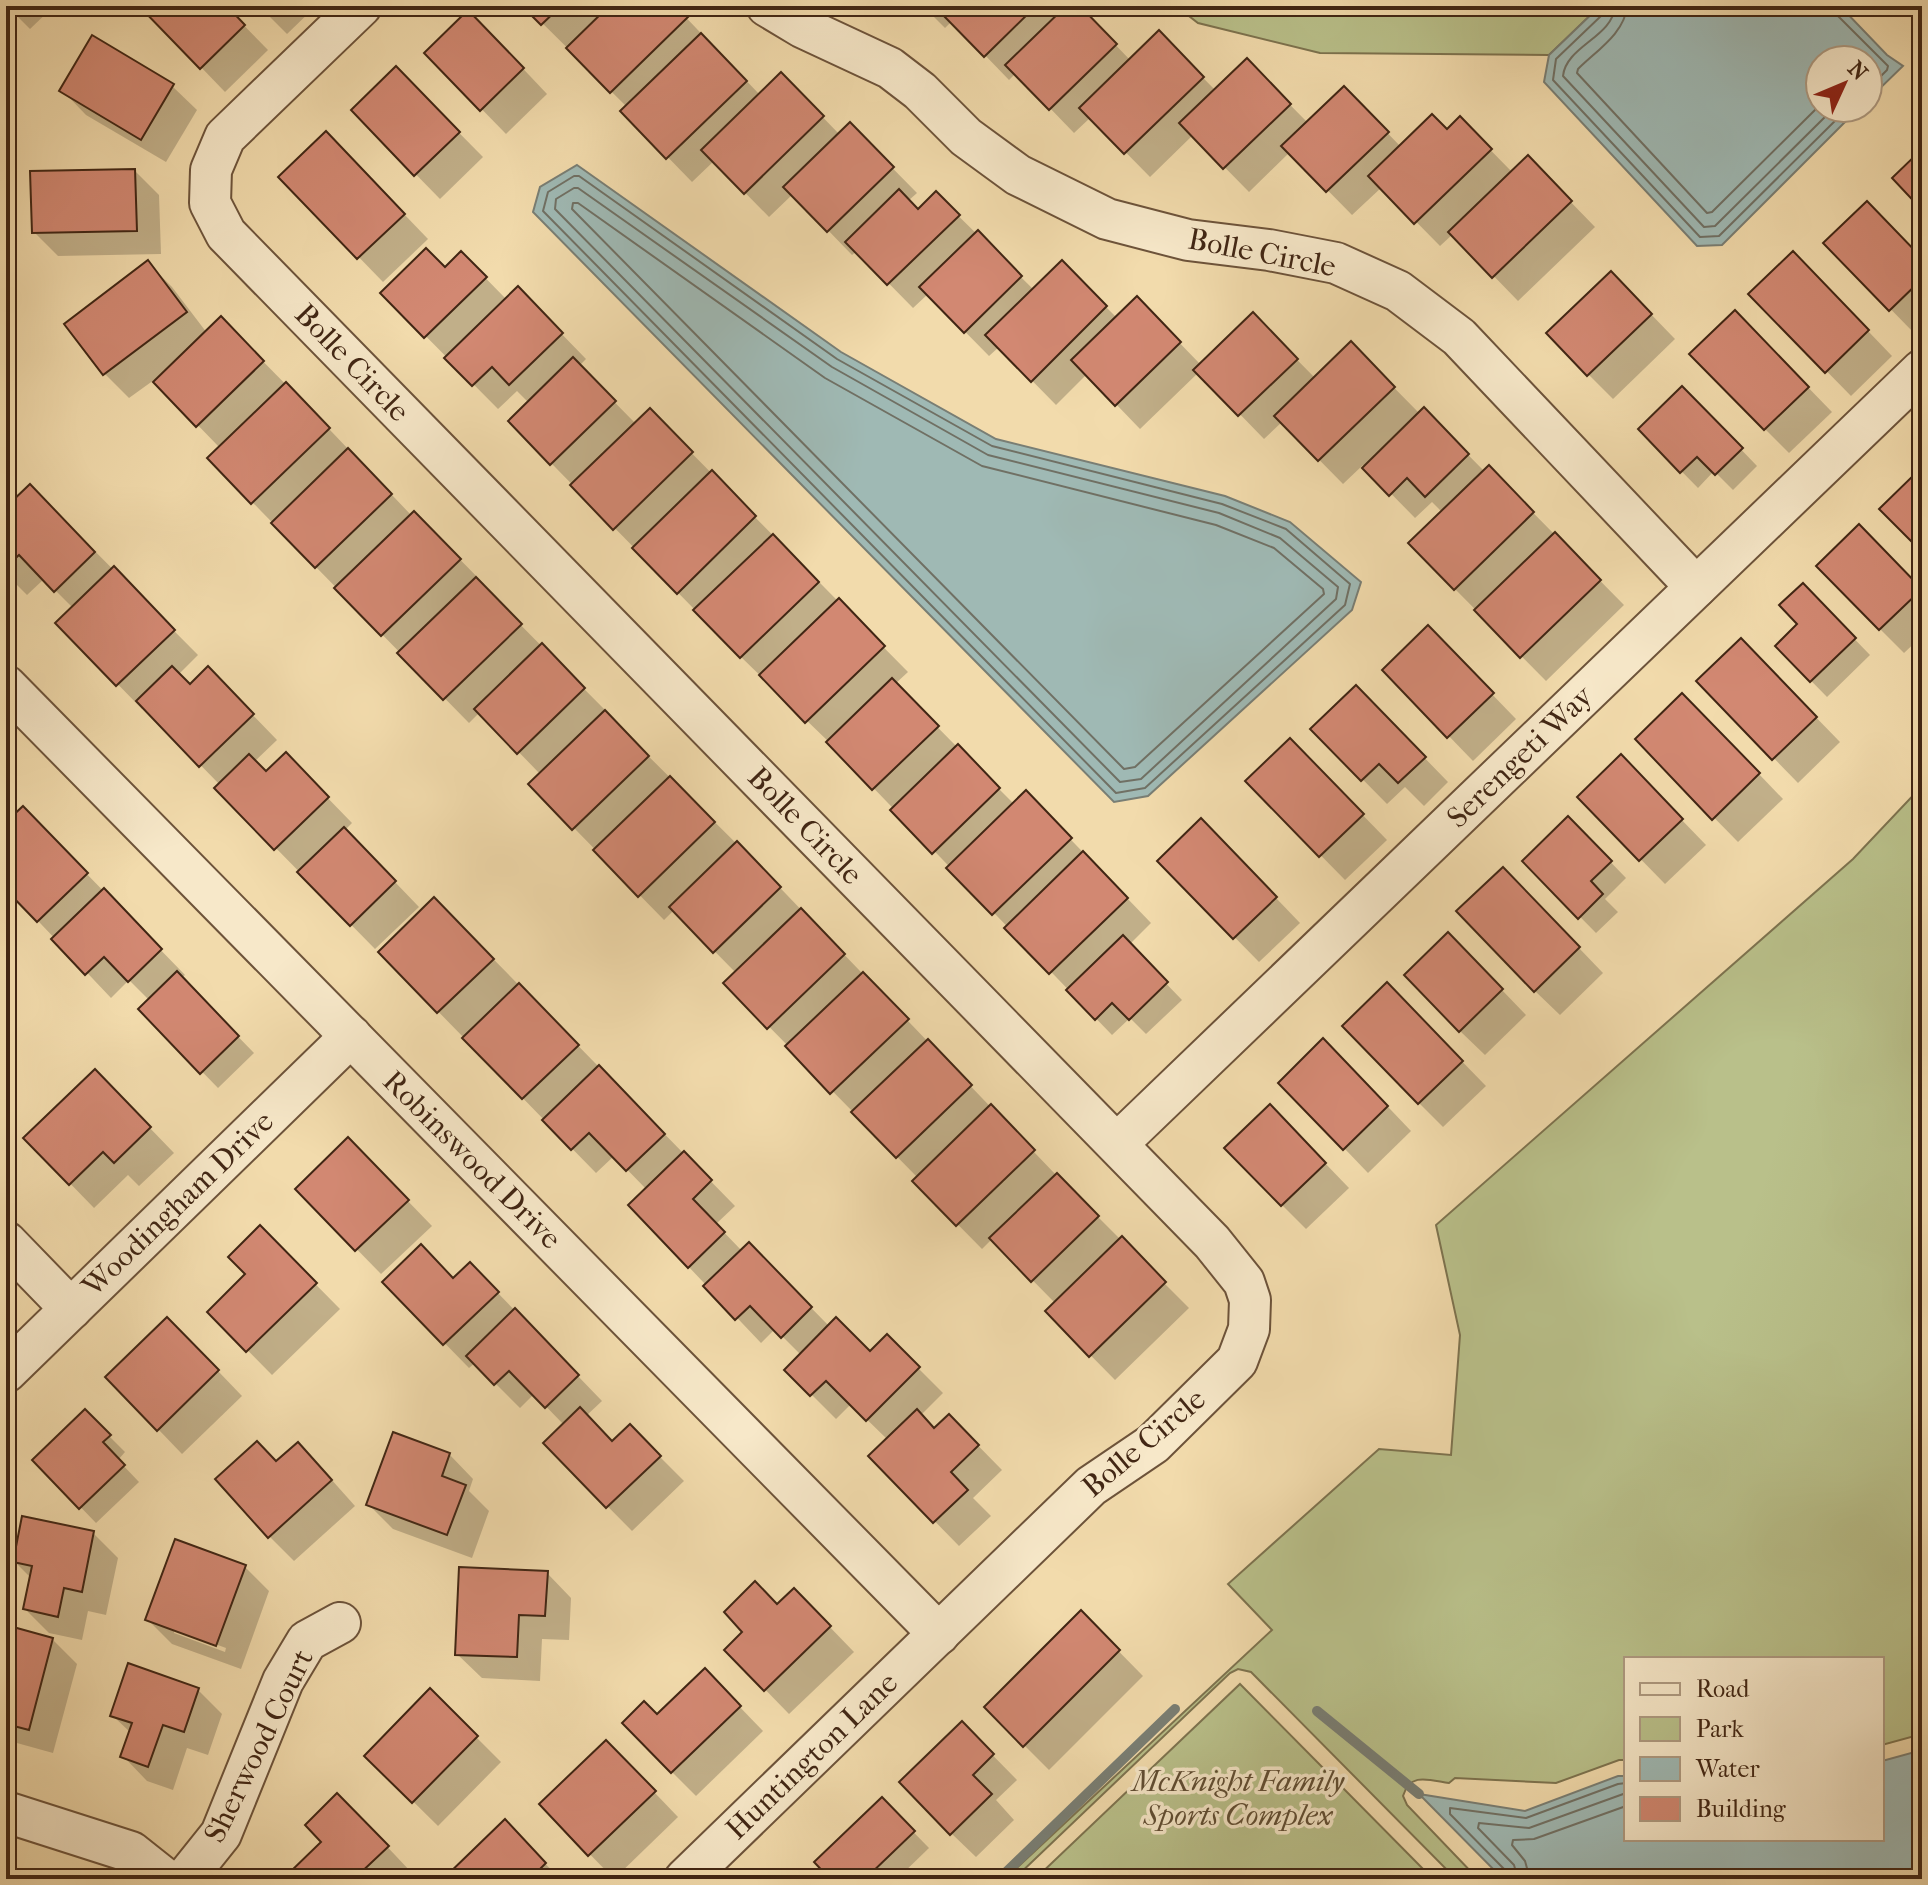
<svg xmlns="http://www.w3.org/2000/svg" width="1928" height="1885" font-family="'IM FELL French Canon',serif">
	<style>
		.green { fill: #b9c08a; stroke: #7d734f; stroke-width: 2 }
		.water { fill: #9fb9b4; stroke: #797e74; stroke-width: 2 }
		.shadow { fill: #0003; fill-rule: evenodd }
		.lines { fill: none; stroke-linecap: round; stroke-linejoin: round }
		.shore { stroke: #707064; stroke-width: 2 }
		.stream { stroke: #797e74; stroke-width: 10 }
		.building { fill: #d28872; stroke: #412614; stroke-width: 2 }
		.minor-casing { stroke: #6d533a; stroke-width: 44 }
		.minor { stroke: #f7e8c9; stroke-width: 40 }
		.labels { text-anchor: middle; dominant-baseline: central; stroke-width: 7; stroke-linejoin: round; paint-order: stroke }
		.street-label { font-size: 30px; fill: #412614; stroke: #f7e8c9 }
		.park-label { font-size: 30px; font-style: italic; fill: #5f4c32; stroke: #f7e8c9 }
	</style>
	<rect width="100%" height="100%" fill="#f2dbac"/>
	<filter id="stains"><feTurbulence type="fractalNoise" baseFrequency=".0025" numOctaves="4"/><feColorMatrix values="0 0 0 0 .2 0 0 0 0 .09 0 0 0 0 .02 0 0 0 .5 -.17"/></filter>
	<radialGradient id="worn" r=".72"><stop offset=".6" stop-color="#630" stop-opacity="0"/><stop offset="1" stop-color="#630" stop-opacity=".3"/></radialGradient>
	<g class="green">
		<path d="M1176 6H1600L1549 55 1320 53 1198 23Z"/>
		<path d="M1922 786V1734L1882 1745V1659H1626V1760H1619L1556 1783 1455 1778 1449 1783C1429 1780 1410 1772 1403 1796L1407 1805 1478 1879H1456L1251 1672 1238 1669 1230 1673 1014 1879H1005L1272 1630 1228 1584 1379 1449 1451 1455 1460 1335 1436 1225 1853 859Z"/>
		<path d="M1240 1684 1433 1879H1035Z"/>
	</g>
	<g class="water">
		<path d="M1600 6H1840L1887 55 1903 66 1868 100V60H1820V108H1859L1722 245 1697 246 1544 82 1549 55Z"/>
		<path d="M577 165 841 352 996 439 1225 496 1290 522 1361 582 1352 610 1148 796 1114 802 533 212 540 187Z"/>
		<path d="M1922 1750V1879H1503L1419 1794 1525 1811 1618 1776H1626V1839H1882V1761Z"/>
	</g>
	<g class="shadow">
		<path d="M7 6H54L30 29Z"/>
		<path d="M142 6H225L268 50 225 92Z"/>
		<path d="M259 6H316L287 34Z"/>
		<path d="M525 6H675L760 95 781 74 840 135 850 125 917 193 908 201 918 211 936 194 1034 290 1062 263 1117 318 1137 299 1201 365 1253 315 1315 378 1351 344 1420 414 1424 410 1485 472 1489 468 1624 605 1546 681 1455 589 1443 513 1432 502 1415 518 1363 465 1343 484 1282 422 1264 439 1199 372 1140 429 1087 374 1056 405 999 347 989 356 928 294 913 308 857 251 852 255 793 194 769 217 714 161 692 182 623 111 627 107Z"/>
		<path d="M923 6H1086L1082 10 1131 61 1159 33 1216 91 1247 61 1308 123 1344 88 1401 147 1447 131 1460 119 1513 173 1528 158 1595 227 1518 301 1453 234 1440 246 1382 187 1352 215 1290 152 1249 192 1193 135 1150 177 1091 117 1074 133 1016 73 1009 80 952 21 945 28Z"/>
		<path d="M493 37 547 94 506 134 427 53Z"/>
		<path d="M396 69 483 157 440 199 353 110Z"/>
		<path d="M172 86 197 110 166 162 86 115 62 90Z"/>
		<path d="M350 158 428 239 383 282 281 177Z"/>
		<path d="M135 171 159 195 161 254 58 256 34 232Z"/>
		<path d="M1826 243 1922 260V327L1915 334Z"/>
		<path d="M461 253 507 300 518 289 586 359 579 366 636 424 650 411 908 672 895 684 957 747 1014 804 1026 793 1151 923 1129 945 1182 1000 1146 1034 1130 1018 1112 1035 832 745 741 657 510 421 529 403 517 391 498 409 383 293 445 269Z"/>
		<path d="M148 263 172 287 207 333 221 319 310 409 412 516 439 538 484 584 482 586 608 713 607 715 761 868 1057 1176 1189 1308 1115 1380 1047 1311 1055 1303 992 1239 982 1249 915 1181 918 1178 726 983 736 973 674 910 664 920 531 784 541 775 480 712 469 723 209 458 220 448 154 380 129 398 105 374 67 324Z"/>
		<path d="M1611 273 1675 339 1613 399 1548 334Z"/>
		<path d="M1817 278 1892 356 1851 396 1751 294Z"/>
		<path d="M1759 337 1832 412 1789 453 1765 429Z"/>
		<path d="M1682 388 1757 466 1733 490 1714 471 1698 488 1640 429Z"/>
		<path d="M6 510 55 511 198 655 178 675 190 687 208 669 277 740 254 762 266 774 286 755 352 823 345 830 419 907 375 949 217 788 220 785 144 707 142 709 58 623 73 608 44 579 27 595 6 574Z"/>
		<path d="M1859 527 1922 591V636L1904 653 1880 629Z"/>
		<path d="M1803 586 1870 655 1827 697 1777 646 1800 624Z"/>
		<path d="M1452 653 1516 719 1473 761 1385 670Z"/>
		<path d="M1765 665 1840 742 1798 783 1699 681Z"/>
		<path d="M1380 712 1448 782 1424 806 1405 787 1387 804 1313 729Z"/>
		<path d="M1707 720 1783 799 1738 842 1637 739Z"/>
		<path d="M1314 765 1387 840 1345 880 1248 781Z"/>
		<path d="M1645 782 1706 845 1665 884 1580 797Z"/>
		<path d="M6 789 16 800 6 810Z"/>
		<path d="M1568 818 1626 878 1605 899 1618 912 1596 933 1525 861Z"/>
		<path d="M6 824 47 833 185 975 181 978 254 1053 218 1088 141 1009 150 1001 129 980 111 998 6 887Z"/>
		<path d="M1225 845 1300 923 1259 962 1160 861Z"/>
		<path d="M1527 894 1603 973 1560 1015 1535 991Z"/>
		<path d="M459 924 735 1206 716 1224 742 1251 773 1269 829 1326 870 1354 887 1337 943 1393 920 1416 935 1430 949 1416 1002 1470 973 1498 991 1516 959 1546 871 1456 888 1440 851 1404 836 1419 787 1370 801 1355 775 1329 761 1343 630 1205 647 1190 614 1156 596 1173 380 952Z"/>
		<path d="M1472 959 1526 1015 1485 1055 1460 1031Z"/>
		<path d="M1411 1009 1486 1086 1443 1127 1419 1103Z"/>
		<path d="M1348 1065 1411 1131 1368 1173 1344 1148Z"/>
		<path d="M119 1096 174 1153 139 1186 128 1175 94 1208 26 1138Z"/>
		<path d="M1294 1131 1349 1188 1306 1229 1282 1205Z"/>
		<path d="M372 1164 432 1226 381 1274 298 1189Z"/>
		<path d="M260 1228 340 1309 272 1375 210 1312 248 1275Z"/>
		<path d="M454 1280 494 1289 602 1401 586 1416 613 1443 630 1427 684 1481 632 1531 545 1443 564 1425 534 1394 520 1408 475 1363 469 1368 385 1282Z"/>
		<path d="M192 1344 242 1396 182 1454 158 1429Z"/>
		<path d="M85 1412 125 1452 118 1460 139 1482 96 1523 35 1460Z"/>
		<path d="M449 1454 473 1479 469 1491 489 1511 472 1558 393 1529 368 1504Z"/>
		<path d="M277 1463 322 1469 355 1506 294 1561 269 1536Z"/>
		<path d="M93 1533 118 1558 106 1615 88 1611 82 1640 49 1633 25 1609 31 1578 15 1562Z"/>
		<path d="M245 1567 269 1591 241 1669 172 1644 148 1620ZM174 1629 226 1648 225 1652 174 1633Z"/>
		<path d="M547 1573 571 1598 569 1640 542 1639 540 1681 482 1678 457 1654Z"/>
		<path d="M794 1590 854 1652 789 1714 727 1650Z"/>
		<path d="M1081 1613 1143 1676 1049 1770 986 1707Z"/>
		<path d="M6 1627 52 1639 77 1664 53 1753 6 1740Z"/>
		<path d="M705 1671 763 1731 696 1796 672 1772 657 1717Z"/>
		<path d="M198 1690 222 1714 208 1755 187 1748 173 1790 147 1781 123 1756 131 1733 112 1715Z"/>
		<path d="M430 1691 501 1762 438 1826 367 1756Z"/>
		<path d="M962 1724 1017 1780 996 1800 1014 1820 976 1857 951 1833Z"/>
		<path d="M630 1767 678 1817 614 1879 542 1805Z"/>
		<path d="M882 1800 929 1848 897 1879H833Z"/>
		<path d="M362 1820 411 1872 404 1879H296Z"/>
		<path d="M505 1822 560 1879H446Z"/>
	</g>
	<g class="lines">
		<g class="shore">
			<path d="M1604 6 1602 15 1556 59 1553 80 1700 237 1719 236 1848 108"/>
			<path d="M1615 6C1613 37 1566 46 1563 76L1704 227 1715 226 1834 108"/>
			<path d="M1627 6C1625 33 1596 51 1578 69L1577 73 1707 213 1712 212 1820 105"/>
			<path d="M1835 6 1837 15 1888 66 1887 70 1868 89"/>
			<path d="M574 176H579L837 359 992 446 1222 504 1286 529 1350 584 1345 605 1145 788 1116 793 543 211 548 192Z"/>
			<path d="M574 188H578L832 367 988 455 1219 513 1280 538 1338 587 1336 599 1141 779 1120 782 555 209 556 199Z"/>
			<path d="M573 203H578L825 378 982 466 1216 525 1274 548 1323 589 1324 594 1135 767 1124 769 572 209Z"/>
			<path d="M1508 1879 1505 1870 1450 1814V1808L1526 1818 1618 1784 1626 1783"/>
			<path d="M1518 1879 1514 1865 1478 1828 1479 1823 1529 1828 1626 1793"/>
			<path d="M1530 1879 1525 1861 1512 1845 1513 1840 1534 1839 1626 1806"/>
		</g>
		<g class="stream">
			<path d="M1317 1711 1419 1794"/>
			<path d="M999 1879 1175 1709"/>
		</g>
	</g>
	<g class="building">
		<path d="M6 6H21L12 15Z"/>
		<path d="M139 6H227L245 25 200 69Z"/>
		<path d="M522 6H561L541 25Z"/>
		<path d="M609 6H677L688 17 610 93 566 48Z"/>
		<path d="M944 6H1036L984 57 939 11Z"/>
		<path d="M1066 6H1080L1117 44 1049 110 1005 65Z"/>
		<path d="M468 10 524 68 480 111 424 53Z"/>
		<path d="M1159 30 1204 77 1124 154 1079 108Z"/>
		<path d="M701 33 747 81 666 159 620 111Z"/>
		<path d="M92 35 174 84 141 140 59 91Z"/>
		<path d="M1247 58 1291 104 1223 169 1179 123Z"/>
		<path d="M396 66 460 132 414 176 351 110Z"/>
		<path d="M781 72 824 116 744 194 701 150Z"/>
		<path d="M1344 86 1389 132 1326 192 1281 146Z"/>
		<path d="M1432 114 1447 129 1460 116 1492 149 1414 224 1368 176Z"/>
		<path d="M850 122 894 167 827 232 783 187Z"/>
		<path d="M326 131 405 214 357 259 278 177Z"/>
		<path d="M1922 149V210L1892 178Z"/>
		<path d="M1528 155 1572 201 1492 278 1448 232Z"/>
		<path d="M135 169 137 231 32 233 30 171Z"/>
		<path d="M899 189 918 209 936 191 960 215 887 285 845 242Z"/>
		<path d="M1867 201 1922 258V279L1889 311 1823 243Z"/>
		<path d="M978 230 1022 276 964 333 919 287Z"/>
		<path d="M426 248 445 267 461 251 487 277 424 338 380 293Z"/>
		<path d="M1793 251 1869 330 1825 373 1748 294Z"/>
		<path d="M148 260 187 312 103 375 64 324Z"/>
		<path d="M1062 260 1107 306 1031 382 985 335Z"/>
		<path d="M1611 271 1652 314 1587 376 1546 333Z"/>
		<path d="M518 286 563 333 509 385 492 367 472 386 444 358Z"/>
		<path d="M1137 296 1181 342 1115 406 1071 360Z"/>
		<path d="M1735 310 1809 387 1764 430 1689 354Z"/>
		<path d="M1253 312 1298 359 1238 416 1193 370Z"/>
		<path d="M221 316 264 361 196 427 153 382Z"/>
		<path d="M1351 341 1395 387 1318 461 1274 416Z"/>
		<path d="M573 357 616 401 550 465 508 421Z"/>
		<path d="M286 382 330 428 251 504 207 458Z"/>
		<path d="M1682 386 1743 448 1715 475 1697 457 1680 473 1638 429Z"/>
		<path d="M1424 407 1469 454 1425 497 1407 478 1389 496 1362 468Z"/>
		<path d="M650 408 693 452 613 530 570 485Z"/>
		<path d="M348 448 392 494 315 568 271 523Z"/>
		<path d="M1489 465 1534 512 1454 590 1408 543Z"/>
		<path d="M1922 467V552L1879 509Z"/>
		<path d="M712 470 756 516 677 594 632 548Z"/>
		<path d="M30 484 95 552 54 592 19 555 6 567V507Z"/>
		<path d="M414 511 461 559 381 636 334 588Z"/>
		<path d="M1859 524 1922 589 1879 630 1816 566Z"/>
		<path d="M1555 532 1601 580 1520 658 1474 610Z"/>
		<path d="M773 534 819 582 740 658 693 610Z"/>
		<path d="M114 566 175 630 116 686 55 623Z"/>
		<path d="M476 577 522 624 443 700 397 653Z"/>
		<path d="M1803 583 1856 638 1810 682 1775 646 1797 624 1779 605Z"/>
		<path d="M839 598 885 646 805 723 759 675Z"/>
		<path d="M1428 625 1494 693 1447 738 1382 670Z"/>
		<path d="M1741 638 1817 717 1772 760 1696 681Z"/>
		<path d="M542 643 585 688 517 754 474 709Z"/>
		<path d="M172 666 190 684 208 666 254 714 199 767 136 701Z"/>
		<path d="M892 678 939 726 872 790 826 742Z"/>
		<path d="M1356 685 1426 757 1398 783 1379 764 1361 781 1310 729Z"/>
		<path d="M1682 693 1760 773 1712 820 1635 739Z"/>
		<path d="M605 710 649 756 572 830 528 784Z"/>
		<path d="M1290 738 1364 814 1319 857 1245 781Z"/>
		<path d="M958 744 1000 788 932 854 890 810Z"/>
		<path d="M286 752 329 797 274 850 214 788 249 754 266 771Z"/>
		<path d="M1621 754 1683 819 1639 861 1577 797Z"/>
		<path d="M670 776 715 822 638 897 593 850Z"/>
		<path d="M1026 790 1072 838 992 915 946 868Z"/>
		<path d="M23 806 88 873 37 922 6 890V822Z"/>
		<path d="M1568 816 1612 861 1591 881 1603 894 1578 919 1522 861Z"/>
		<path d="M1201 818 1277 897 1233 939 1157 861Z"/>
		<path d="M344 827 396 881 350 926 297 872Z"/>
		<path d="M737 841 781 887 713 953 669 907Z"/>
		<path d="M1083 851 1128 898 1049 974 1004 928Z"/>
		<path d="M1503 867 1580 947 1534 992 1456 911Z"/>
		<path d="M104 888 162 949 128 982 104 957 85 975 51 939Z"/>
		<path d="M434 897 494 959 437 1013 378 952Z"/>
		<path d="M801 908 845 954 767 1029 723 983Z"/>
		<path d="M1448 932 1503 989 1459 1032 1404 975Z"/>
		<path d="M1123 935 1168 982 1129 1020 1112 1003 1095 1020 1066 990Z"/>
		<path d="M177 971 239 1036 200 1074 138 1009Z"/>
		<path d="M863 972 909 1019 830 1094 785 1046Z"/>
		<path d="M1387 982 1463 1061 1418 1104 1342 1026Z"/>
		<path d="M519 983 579 1045 522 1099 462 1038Z"/>
		<path d="M1323 1038 1388 1106 1343 1150 1278 1083Z"/>
		<path d="M928 1039 972 1085 896 1158 851 1112Z"/>
		<path d="M599 1065 665 1134 626 1171 589 1133 571 1150 542 1120Z"/>
		<path d="M95 1069 151 1127 114 1163 103 1152 69 1185 23 1138Z"/>
		<path d="M991 1104 1035 1150 956 1226 912 1181Z"/>
		<path d="M1270 1104 1326 1163 1281 1206 1224 1148Z"/>
		<path d="M348 1137 409 1200 355 1251 295 1189Z"/>
		<path d="M684 1151 712 1180 693 1199 725 1232 688 1268 628 1205Z"/>
		<path d="M1057 1173 1099 1216 1031 1282 989 1238Z"/>
		<path d="M260 1225 317 1283 246 1352 207 1312 245 1274 228 1257Z"/>
		<path d="M1122 1236 1166 1282 1089 1357 1045 1311Z"/>
		<path d="M749 1242 812 1307 781 1338 750 1306 735 1320 703 1286Z"/>
		<path d="M421 1244 453 1278 470 1262 499 1292 443 1345 382 1282Z"/>
		<path d="M515 1308 579 1375 545 1408 509 1371 494 1385 466 1356Z"/>
		<path d="M167 1317 219 1370 157 1431 105 1377Z"/>
		<path d="M836 1317 870 1351 887 1334 920 1367 866 1421 826 1381 810 1396 784 1370Z"/>
		<path d="M580 1407 612 1441 630 1424 661 1456 606 1508 543 1443Z"/>
		<path d="M85 1409 111 1435 103 1442 125 1465 79 1509 32 1460Z"/>
		<path d="M917 1409 934 1428 949 1414 979 1445 951 1472 968 1490 933 1523 868 1456Z"/>
		<path d="M393 1432 450 1453 442 1476 466 1485 447 1535 366 1505Z"/>
		<path d="M257 1441 276 1461 298 1442 332 1480 268 1538 215 1479Z"/>
		<path d="M22 1516 94 1531 82 1592 64 1588 58 1617 23 1609 32 1566 13 1562Z"/>
		<path d="M175 1539 246 1565 216 1646 145 1620Z"/>
		<path d="M459 1567 548 1571 545 1616 519 1615 517 1657 455 1655Z"/>
		<path d="M755 1581 777 1604 794 1588 831 1626 764 1691 724 1650 742 1632 724 1612Z"/>
		<path d="M1081 1610 1120 1650 1023 1747 984 1707Z"/>
		<path d="M6 1625 53 1638 29 1730 6 1724Z"/>
		<path d="M128 1663 199 1688 184 1732 163 1725 148 1767 120 1757 132 1723 110 1716Z"/>
		<path d="M705 1668 741 1706 671 1773 622 1723 644 1701 657 1714Z"/>
		<path d="M430 1688 478 1736 412 1803 364 1756Z"/>
		<path d="M962 1721 994 1754 973 1775 992 1794 950 1835 899 1782Z"/>
		<path d="M606 1740 656 1791 588 1856 539 1804Z"/>
		<path d="M337 1793 389 1846 354 1879H293L288 1874 321 1842 305 1825Z"/>
		<path d="M882 1797 915 1831 865 1879H830L814 1862Z"/>
		<path d="M505 1819 546 1863 530 1879H443Z"/>
	</g>
	<g class="lines">
		<g class="minor-casing">
			<g id="minor">
				<path d="M361 6 225 137 211 170 210 203 226 234 1212 1242 1244 1282 1250 1300 1249 1329 1237 1361 1153 1444 1091 1486 685 1879"/>
				<path d="M767 6 802 27 890 68 920 91 966 137 1018 175 1107 219 1188 240 1269 250 1336 263 1398 291 1459 337 1696 587"/>
				<path d="M6 686 939 1634"/>
				<path d="M1117 1144 1922 370"/>
				<path d="M6 1242 71 1309"/>
				<path d="M6 1372 351 1036"/>
				<path d="M6 1812 131 1852 165 1879"/>
				<path d="M185 1879 221 1834 283 1681 307 1641 340 1623"/>
			</g>
		</g>
		<use href="#minor" class="minor"/>
	</g>
	<g class="labels">
		<g class="street-label">
			<text transform="translate(1262 253) rotate(11)">Bolle Circle</text>
			<text transform="translate(352 363) rotate(46)">Bolle Circle</text>
			<text transform="translate(1520 757) rotate(-44)">Serengeti Way</text>
			<text transform="translate(805 826) rotate(46)">Bolle Circle</text>
			<text transform="translate(472 1160) rotate(45)">Robinswood Drive</text>
			<text transform="translate(178 1204) rotate(-44)">Woodingham Drive</text>
			<text transform="translate(1144 1443) rotate(-40)">Bolle Circle</text>
			<text transform="translate(259 1746) rotate(-64)">Sherwood Court</text>
			<text transform="translate(812 1756) rotate(-44)">Huntington Lane</text>
		</g>
		<g class="park-label">
			<text x="1238" y="1781">McKnight Family<tspan x="1238" dy="34">Sports Complex</tspan></text>
		</g>
	</g>
	<rect width="1928" height="1885" fill="none" stroke="#f2dbac" stroke-width="32"/>
	<rect x="8" y="8" width="1912" height="1869" fill="none" stroke="#412614" stroke-width="4"/>
	<rect x="16" y="16" width="1896" height="1853" fill="none" stroke="#412614" stroke-width="2"/>
	<rect x="1624" y="1657" width="260" height="184" fill="#f7e8c9" stroke="#ae9a81" stroke-width="2"/>
	<rect x="1640" y="1683" width="40" height="12" fill="#f7e8c9" stroke="#ae9a81" stroke-width="2"/>
	<text x="1696" y="1697" font-size="24" fill="#412614">Road</text>
	<rect x="1640" y="1717" width="40" height="24" fill="#b9c08a" stroke="#ae9a81" stroke-width="2"/>
	<text x="1696" y="1737" font-size="24" fill="#412614">Park</text>
	<rect x="1640" y="1757" width="40" height="24" fill="#9fb9b4" stroke="#ae9a81" stroke-width="2"/>
	<text x="1696" y="1777" font-size="24" fill="#412614">Water</text>
	<rect x="1640" y="1797" width="40" height="24" fill="#d28872" stroke="#ae9a81" stroke-width="2"/>
	<text x="1696" y="1817" font-size="24" fill="#412614">Building</text>
	<g transform="translate(1844 84) rotate(46)"><circle r="38" fill="#f7e8c9" stroke="#ae9a81" stroke-width="2"/>
	<path d="M0-6L14 30L0 20L-14 30Z" fill="#8f2418"/>
	<text y="-12" font-size="22" font-weight="bold" text-anchor="middle" fill="#412614">N</text>
	</g>
	<rect width="100%" height="100%" filter="url(#stains)"/>
	<rect width="100%" height="100%" fill="url(#worn)"/>
</svg>
